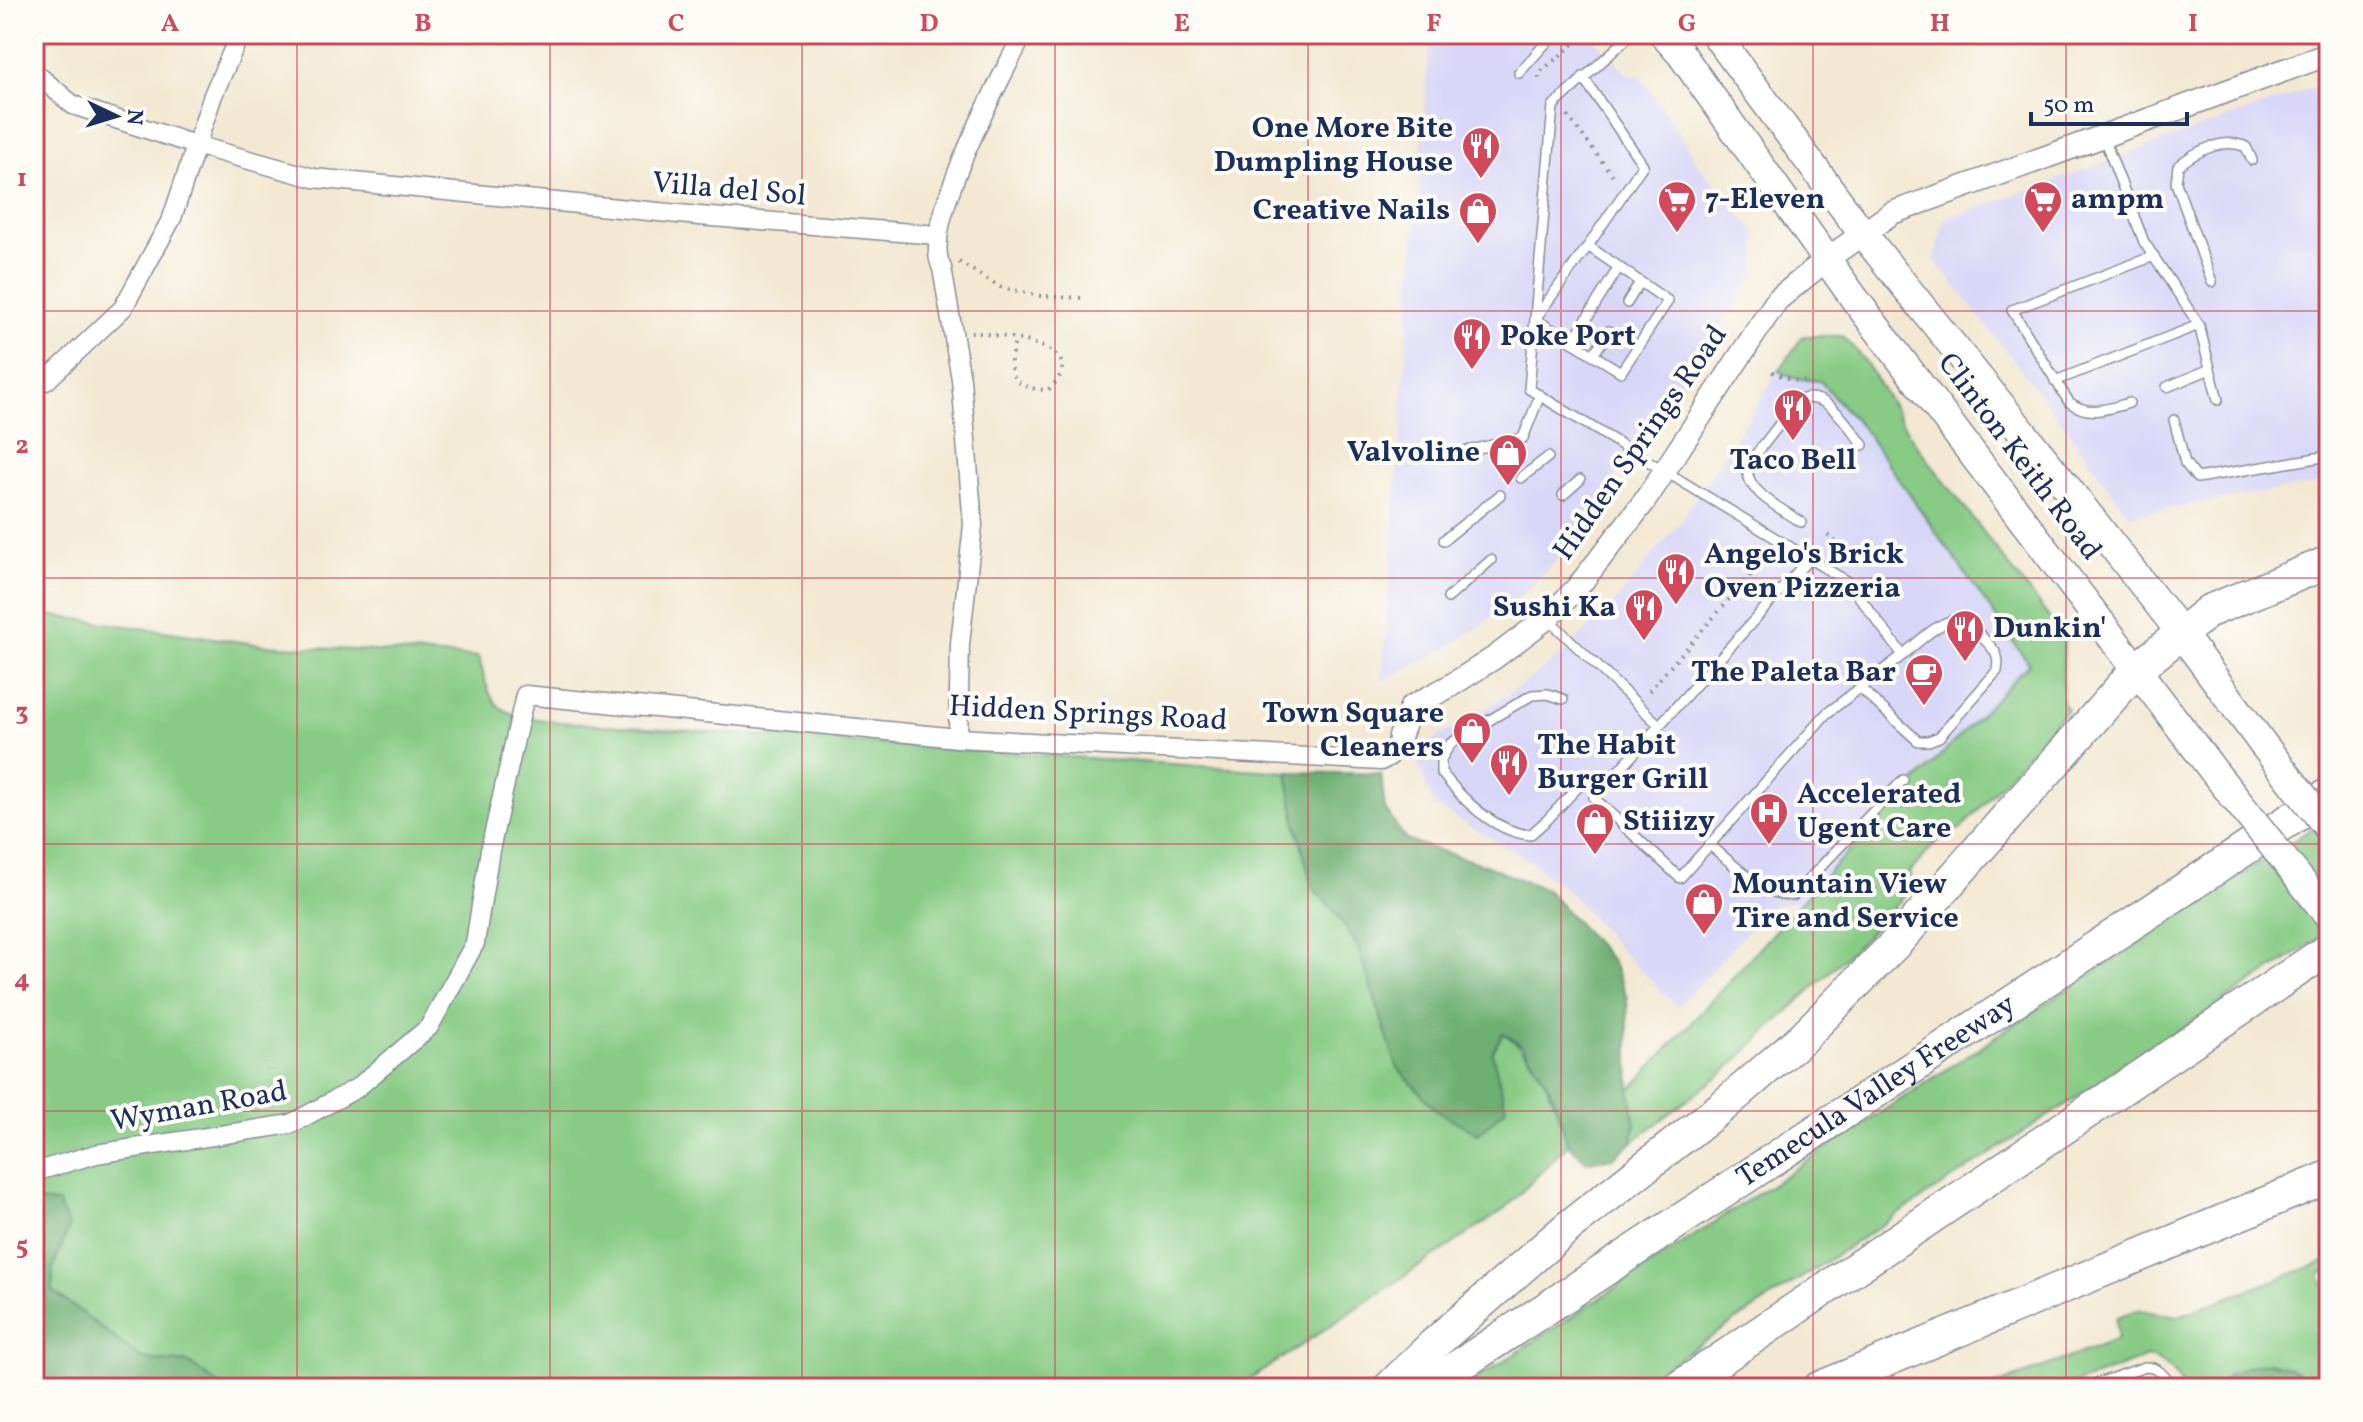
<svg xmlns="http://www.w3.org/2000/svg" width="2363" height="1422" font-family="Vollkorn,serif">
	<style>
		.built { fill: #d8d7f8 }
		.green { fill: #87cb84; stroke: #517d71; stroke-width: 2 }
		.forest { fill: #6daf72; stroke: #446f68; stroke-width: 2 }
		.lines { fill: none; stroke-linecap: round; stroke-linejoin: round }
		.service-casing { stroke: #878c98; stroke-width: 12 }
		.minor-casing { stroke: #878c98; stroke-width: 21 }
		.tertiary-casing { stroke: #878c98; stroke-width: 25 }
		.primary-casing { stroke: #878c98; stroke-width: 31 }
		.motorway-casing { stroke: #878c98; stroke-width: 35 }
		.path { stroke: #878c98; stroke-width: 4; stroke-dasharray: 2 6; stroke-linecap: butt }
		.service { stroke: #fff; stroke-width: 9 }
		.minor { stroke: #fff; stroke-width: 18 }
		.tertiary { stroke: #fff; stroke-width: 22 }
		.primary { stroke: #fff; stroke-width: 28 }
		.motorway { stroke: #fff; stroke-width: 32 }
		.primary-bridge-casing { stroke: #878c98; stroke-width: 31; stroke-linecap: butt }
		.primary-bridge { stroke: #fff; stroke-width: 28 }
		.grid { fill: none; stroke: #d1495b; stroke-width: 2; stroke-opacity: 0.55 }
		.labels { text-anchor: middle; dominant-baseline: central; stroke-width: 8; stroke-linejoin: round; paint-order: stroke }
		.poi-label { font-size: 30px; font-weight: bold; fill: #1b2f5e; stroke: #fdfcf7; text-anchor: start }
		.street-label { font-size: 30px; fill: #1b2f5e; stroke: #fdfcf7 }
		.neatline { fill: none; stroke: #d1495b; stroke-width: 3 }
		.grid-label { font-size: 26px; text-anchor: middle; font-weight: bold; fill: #d1495b }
	</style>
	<rect width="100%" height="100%" fill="#fdfcf7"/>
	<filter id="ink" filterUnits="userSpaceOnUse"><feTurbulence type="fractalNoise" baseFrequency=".0125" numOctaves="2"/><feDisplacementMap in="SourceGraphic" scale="16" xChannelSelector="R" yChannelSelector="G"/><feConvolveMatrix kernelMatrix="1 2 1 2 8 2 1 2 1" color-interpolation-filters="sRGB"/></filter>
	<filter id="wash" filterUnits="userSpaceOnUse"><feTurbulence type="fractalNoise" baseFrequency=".006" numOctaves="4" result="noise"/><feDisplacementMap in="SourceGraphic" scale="32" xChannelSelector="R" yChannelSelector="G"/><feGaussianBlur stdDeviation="1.8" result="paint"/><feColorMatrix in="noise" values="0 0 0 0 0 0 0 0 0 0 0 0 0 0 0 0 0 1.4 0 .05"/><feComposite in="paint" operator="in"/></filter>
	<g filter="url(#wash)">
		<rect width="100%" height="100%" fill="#f3e8d1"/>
		<g class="built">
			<path d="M1430 34H1589L1627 74 1640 76 1690 149 1698 164 1756 233V271L1659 420 1643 428 1614 476 1613 489 1579 535 1551 566 1518 598 1483 624 1447 648 1382 681Z"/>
			<path d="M2329 82V482L2129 515 2064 425 1935 260 1944 220Z"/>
			<path d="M1779 371 1793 378 1820 381 1864 430 2030 664 1801 902 1772 905 1677 1007 1622 952 1571 894 1530 861 1435 806 1413 752 1494 704 1553 662 1615 602 1681 521Z"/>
		</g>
		<g class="green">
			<path d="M1803 336H1843L1865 361 1915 443 2064 637 2062 702 2067 709 1962 828 1942 835 1911 871V889L1863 940 1724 1072 1631 1143 1635 1126 1630 1090 1822 879 2029 664 1864 430 1820 381 1793 378 1779 371Z"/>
			<path d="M34 613 263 645 479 657C492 718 503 714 560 722L1287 772 1296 823 1312 886 1335 912 1358 947 1372 986 1506 1108 1492 1053 1503 1033C1543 1060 1554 1099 1568 1144L1505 1209 1237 1388H223L189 1363 142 1359 53 1291V1268L69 1227 34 1201Z"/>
			<path d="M2329 817V932L1633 1388H1463Z"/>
			<path d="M2329 1260V1270L2320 1274 2329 1299V1367L2308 1380 2288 1367 2228 1374 2218 1388H2184C2174 1373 2166 1360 2147 1357L2063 1388H1988L2118 1339 2116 1319 2137 1310 2179 1316Z"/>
		</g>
		<g class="forest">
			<path d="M1287 772 1381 774 1385 809 1406 840 1485 865 1547 890 1612 961 1627 998 1630 1090 1635 1126 1631 1143 1613 1158 1587 1162 1568 1144 1551 1090 1523 1046 1503 1033 1492 1053 1506 1108 1478 1134 1436 1110 1397 1067 1358 947 1335 912 1312 886 1296 823Z"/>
			<path d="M34 1201 58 1203 69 1227 53 1268V1291L142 1359 189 1363 223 1388H34Z"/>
			<path d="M2269 1362 2288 1367 2308 1380 2329 1367V1388H2218C2231 1369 2247 1366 2269 1362Z"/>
		</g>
	</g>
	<g filter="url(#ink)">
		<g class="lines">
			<g class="service-casing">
				<g id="service">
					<path d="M1632 34 1553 106 1529 389 1848 582 1903 655 1826 714 1680 878 1594 798 1809 559"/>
					<path d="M1519 73 1554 34"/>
					<path d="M1583 77 1643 165 1588 246 1668 301 1621 372 1535 319 1588 246"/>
					<path d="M2103 136 2144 242 2199 325 2218 400"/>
					<path d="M2212 282 2176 183 2178 166C2196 151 2224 137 2246 147L2252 160"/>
					<path d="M1627 303 1640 282"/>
					<path d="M1572 342 1619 267"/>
					<path d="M1593 355 1609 331"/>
					<path d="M2055 381 2199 325"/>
					<path d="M2167 387 2210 369"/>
					<path d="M2129 403C2107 409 2089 417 2069 402L2012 310 2154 256"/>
					<path d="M2174 420 2185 463 2197 478 2329 456"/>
					<path d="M1449 455 1523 438 1540 395"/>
					<path d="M1521 478 1548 457"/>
					<path d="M1563 495 1580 480"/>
					<path d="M1801 522C1782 509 1745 492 1747 466L1796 403C1822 384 1849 426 1863 445"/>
					<path d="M1444 540 1500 495"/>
					<path d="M1448 598 1491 560"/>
					<path d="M1547 618 1659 725"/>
					<path d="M1860 688 1918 741H1928L1939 737 1997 671C2000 656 1995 650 1984 639 1979 634 1972 625 1966 622 1948 611 1916 644 1903 655"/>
					<path d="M1563 699 1548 694 1532 695 1451 743 1441 759V772C1463 800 1493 831 1530 835L1547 820 1580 785"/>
					<path d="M1710 845C1730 861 1766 899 1794 895L1903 780"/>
					<path d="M2084 1388 2145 1367C2160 1367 2165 1377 2173 1388"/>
				</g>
			</g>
			<g class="minor-casing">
				<g id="minor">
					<path d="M34 72 73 105 195 145 314 178 699 216 937 235"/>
					<path d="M46 381 123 308 172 218 213 95 240 34"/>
					<path d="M958 738 960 644 973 525 961 379 942 268C918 227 1002 78 1023 34"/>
					<path d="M34 1172 96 1154 291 1124 357 1088 429 1027 475 943 490 850 525 695 958 738 1381 761 1390 756 1400 737"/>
				</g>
			</g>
			<g class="tertiary-casing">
				<path id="tertiary" d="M1400 737 1411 707 1450 686 1494 658 1547 618 1577 588 1644 502 1777 300 1827 259 1892 213 2329 54"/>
			</g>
			<g class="primary-casing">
				<g id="primary">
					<path d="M1663 34 1681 54 1854 298 2215 773"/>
					<path d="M1715 34 1863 234 2061 480 2181 633 2262 743"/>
				</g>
			</g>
			<g class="motorway-casing">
				<g id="motorway">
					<path d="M1389 1388 1433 1345 1568 1227 1723 1106 1802 1038 1898 941 2137 669 2209 611 2329 562"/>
					<path id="s1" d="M1425 1388 2329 794"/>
					<path d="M1678 1388 2329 949"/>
					<path d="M1819 1388 2329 1177"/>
				</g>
			</g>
			<g class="path">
				<path d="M1539 78V73L1586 34"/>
				<path d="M1568 116 1615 179"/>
				<path d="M959 262 1000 287 1041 296 1083 298"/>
				<path d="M971 332C997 336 1099 343 1048 390 1010 389 1005 372 1016 339"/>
				<path d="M1772 372 1793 380 1808 382"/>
				<path d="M1828 535 1836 542"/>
				<path d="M1649 691 1754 571 1743 563 1748 555"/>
			</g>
			<use href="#service" class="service"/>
			<use href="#minor" class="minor"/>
			<use href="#tertiary" class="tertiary"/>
			<use href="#primary" class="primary"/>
			<use href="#motorway" class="motorway"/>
			<g class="primary-bridge-casing">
				<g id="primary-bridge">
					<path d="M2262 743 2329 829"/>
					<path d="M2215 773 2329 916"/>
				</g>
			</g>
			<use href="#primary-bridge" class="primary-bridge"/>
		</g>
	</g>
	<path class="grid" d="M297 34V1388M550 34V1388M802 34V1388M1055 34V1388M1308 34V1388M1561 34V1388M1813 34V1388M2066 34V1388M34 311H2329M34 578H2329M34 844H2329M34 1111H2329"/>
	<defs>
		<g id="restaurant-pin" transform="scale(2)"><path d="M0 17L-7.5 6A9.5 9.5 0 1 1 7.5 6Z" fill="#d1495b" stroke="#fdfcf7"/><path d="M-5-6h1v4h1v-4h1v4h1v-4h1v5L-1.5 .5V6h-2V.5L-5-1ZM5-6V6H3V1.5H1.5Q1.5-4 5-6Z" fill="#fff"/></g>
		<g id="supermarket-pin" transform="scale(2)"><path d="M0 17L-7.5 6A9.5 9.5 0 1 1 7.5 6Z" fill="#d1495b" stroke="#fdfcf7"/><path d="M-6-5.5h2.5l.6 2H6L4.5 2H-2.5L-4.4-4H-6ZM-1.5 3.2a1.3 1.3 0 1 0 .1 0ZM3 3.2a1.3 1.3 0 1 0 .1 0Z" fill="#fff"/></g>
		<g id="shop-pin" transform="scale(2)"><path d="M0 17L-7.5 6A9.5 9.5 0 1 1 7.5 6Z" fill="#d1495b" stroke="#fdfcf7"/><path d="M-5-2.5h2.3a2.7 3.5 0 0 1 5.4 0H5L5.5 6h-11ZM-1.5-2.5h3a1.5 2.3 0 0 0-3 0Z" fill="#fff"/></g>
		<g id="cafe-pin" transform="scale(2)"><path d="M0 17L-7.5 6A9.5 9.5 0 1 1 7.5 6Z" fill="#d1495b" stroke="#fdfcf7"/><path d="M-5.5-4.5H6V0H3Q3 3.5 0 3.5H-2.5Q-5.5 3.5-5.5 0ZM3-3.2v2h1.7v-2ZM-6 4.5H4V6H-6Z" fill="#fff"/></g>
		<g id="hospital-pin" transform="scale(2)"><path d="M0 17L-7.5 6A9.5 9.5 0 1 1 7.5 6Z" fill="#d1495b" stroke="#fdfcf7"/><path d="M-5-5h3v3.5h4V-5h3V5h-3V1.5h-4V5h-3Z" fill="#fff"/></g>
	</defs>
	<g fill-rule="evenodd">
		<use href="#restaurant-pin" x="1481" y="146"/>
		<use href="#supermarket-pin" x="1677" y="200"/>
		<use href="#supermarket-pin" x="2043" y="200"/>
		<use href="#shop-pin" x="1478" y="211"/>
		<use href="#restaurant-pin" x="1472" y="337"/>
		<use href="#restaurant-pin" x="1793" y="408"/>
		<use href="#shop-pin" x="1508" y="453"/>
		<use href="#restaurant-pin" x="1676" y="572"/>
		<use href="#restaurant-pin" x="1644" y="608"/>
		<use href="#restaurant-pin" x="1965" y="629"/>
		<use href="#cafe-pin" x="1924" y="673"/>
		<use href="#shop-pin" x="1472" y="731"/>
		<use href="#restaurant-pin" x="1509" y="763"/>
		<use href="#hospital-pin" x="1769" y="812"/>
		<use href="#shop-pin" x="1595" y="822"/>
		<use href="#shop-pin" x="1704" y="902"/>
	</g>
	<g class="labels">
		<g class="poi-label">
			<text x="1453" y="129" text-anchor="end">One More Bite<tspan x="1453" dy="34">Dumpling House</tspan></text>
			<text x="1705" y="200">7-Eleven</text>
			<text x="2071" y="200">ampm</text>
			<text x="1450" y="211" text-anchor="end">Creative Nails</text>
			<text x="1500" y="337">Poke Port</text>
			<text x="1480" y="453" text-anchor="end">Valvoline</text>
			<text x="1793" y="461" text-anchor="middle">Taco Bell</text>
			<text x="1704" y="555">Angelo's Brick<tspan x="1704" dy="34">Oven Pizzeria</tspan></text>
			<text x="1616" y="608" text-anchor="end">Sushi Ka</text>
			<text x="1993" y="629">Dunkin'</text>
			<text x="1896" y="673" text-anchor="end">The Paleta Bar</text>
			<text x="1444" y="714" text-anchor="end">Town Square<tspan x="1444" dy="34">Cleaners</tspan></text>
			<text x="1537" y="746">The Habit<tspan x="1537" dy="34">Burger Grill</tspan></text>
			<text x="1797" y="795">Accelerated<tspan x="1797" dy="34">Ugent Care</tspan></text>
			<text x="1623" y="822">Stiiizy</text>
			<text x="1732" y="885">Mountain View<tspan x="1732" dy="34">Tire and Service</tspan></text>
		</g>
		<g class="street-label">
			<text transform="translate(729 190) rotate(5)">Villa del Sol</text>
			<text transform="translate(1641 443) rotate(-55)">Hidden Springs Road</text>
			<text transform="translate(2019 457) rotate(53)">Clinton Keith Road</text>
			<text transform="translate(1088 714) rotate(3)">Hidden Springs Road</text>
			<text stroke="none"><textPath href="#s1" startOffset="540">Temecula Valley Freeway</textPath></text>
			<text transform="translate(199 1107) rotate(-10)">Wyman Road</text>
		</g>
	</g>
	<rect width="2363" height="1422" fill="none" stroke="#fdfcf7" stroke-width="88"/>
	<g transform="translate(116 116) rotate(94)" stroke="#fdfcf7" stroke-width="6" paint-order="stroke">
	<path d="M0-6L14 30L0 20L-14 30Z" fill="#1b2f5e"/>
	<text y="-12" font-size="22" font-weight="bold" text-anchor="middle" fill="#1b2f5e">N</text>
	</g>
	<path d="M2031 112v12h156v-12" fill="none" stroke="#1b2f5e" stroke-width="4"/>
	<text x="2043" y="112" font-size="24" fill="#1b2f5e" stroke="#fdfcf7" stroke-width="6" paint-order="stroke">50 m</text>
	<rect x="44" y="44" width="2275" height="1334" class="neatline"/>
	<g class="grid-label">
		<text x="170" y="31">A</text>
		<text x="423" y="31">B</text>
		<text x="676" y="31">C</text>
		<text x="929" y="31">D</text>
		<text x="1182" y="31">E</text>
		<text x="1434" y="31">F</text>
		<text x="1687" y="31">G</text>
		<text x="1940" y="31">H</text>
		<text x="2193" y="31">I</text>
		<text x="22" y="186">1</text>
		<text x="22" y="453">2</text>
		<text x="22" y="720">3</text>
		<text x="22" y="987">4</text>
		<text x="22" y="1254">5</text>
	</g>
</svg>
